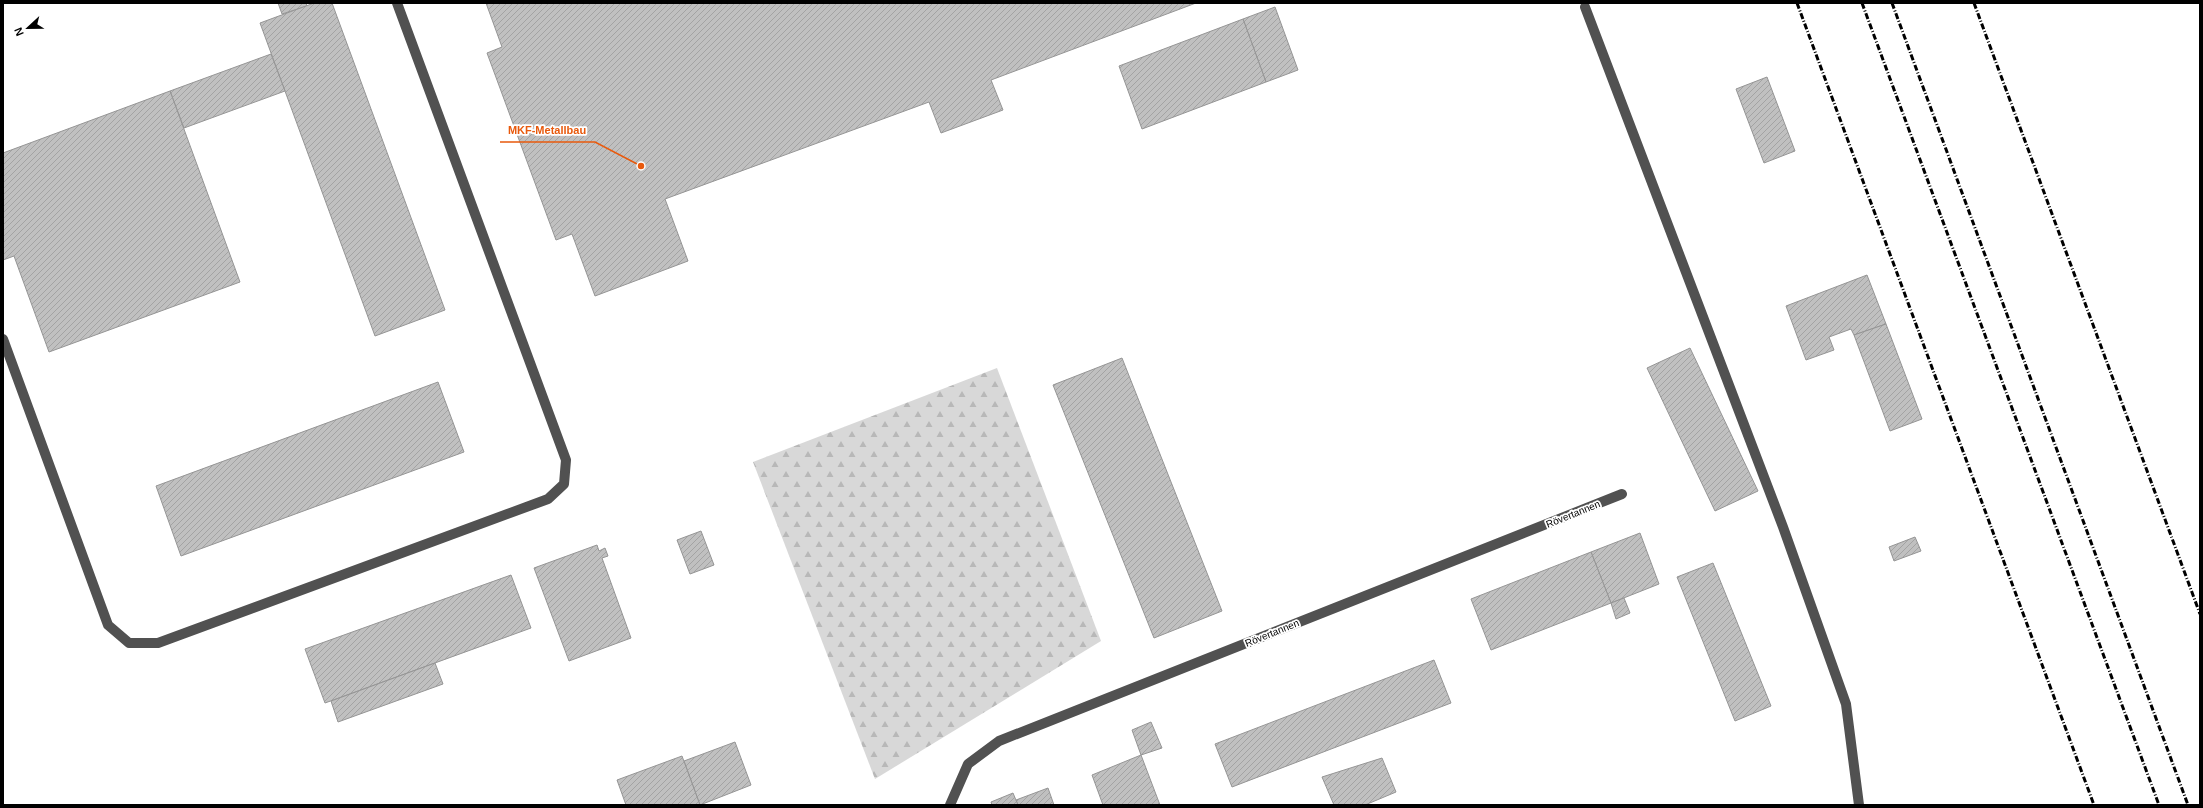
<svg xmlns="http://www.w3.org/2000/svg" width="2203" height="808" font-family="Arial,sans-serif">
	<style>
		.forest { fill: url(#forest-firs) }
		.building { fill: url(#building-hatch); stroke: #959595 }
		.lines { fill: none; stroke-linecap: round; stroke-linejoin: round }
		.minor { stroke: #515151; stroke-width: 10 }
		.rail { stroke: #000; stroke-width: 3; stroke-dasharray: 6 2 1 2; stroke-linecap: butt }
		.labels { text-anchor: middle; dominant-baseline: central; stroke-width: 3.5; stroke-linejoin: round; paint-order: stroke }
		.street-label { font-size: 10px; fill: #000; stroke: #fff }
		.leader { fill: none; stroke: #e8590c; stroke-width: 1.5 }
		.callout-dot { fill: #e8590c; stroke: #fff; stroke-width: 1.5 }
		.callout-label { font-size: 11px; text-anchor: middle; font-weight: bold; fill: #e8590c; stroke: #fff; stroke-width: 3.5; stroke-linejoin: round; paint-order: stroke }
	</style>
	<defs>
		<pattern id="forest-firs" width="22" height="20" patternUnits="userSpaceOnUse"><rect width="22" height="20" fill="#d8d8d8"/><path d="M5 1l3.5 6h-7zM16 11l3.5 6h-7z" fill="#b8b8b8"/></pattern>
		<pattern id="building-hatch" width="6" height="6" patternUnits="userSpaceOnUse"><rect width="6" height="6" fill="#c0c0c0"/><path d="M-1 1l2-2M0 6l6-6M5 7l2-2" fill="none" stroke="#a3a3a3"/></pattern>
	</defs>
	<rect width="100%" height="100%" fill="#fff"/>
	<path class="forest" d="M997 368 1101 641 875 779 753 462Z"/>
	<g class="building">
		<path d="M278 3H306L307 6 282 14Z"/>
		<path d="M314 3H332L445 310 375 336 260 23Z"/>
		<path d="M486 3H1196L991 80 1003 110 941 133 929 102 665 199 688 261 595 296 572 234 556 240 487 53 502 47Z"/>
		<path d="M1275 7 1298 70 1266 82 1243 19Z"/>
		<path d="M1243 19 1266 82 1142 129 1119 66Z"/>
		<path d="M271 54 285 91 184 128 170 91Z"/>
		<path d="M1767 77 1795 151 1764 163 1736 89Z"/>
		<path d="M170 91 240 282 49 352 14 256 3 260V153Z"/>
		<path d="M1867 275 1886 324 1854 335 1851 329 1829 337 1834 350 1806 360 1786 306Z"/>
		<path d="M1886 324 1922 419 1890 431 1854 335Z"/>
		<path d="M1690 348 1758 491 1715 511 1647 368Z"/>
		<path d="M1122 358 1222 611 1154 638 1053 385Z"/>
		<path d="M438 382 464 452 181 556 156 486Z"/>
		<path d="M701 531 714 565 690 574 677 540Z"/>
		<path d="M1640 533 1659 584 1611 603 1591 552Z"/>
		<path d="M1915 537 1921 551 1894 561 1889 547Z"/>
		<path d="M597 545 599 551 605 548 608 556 602 558 631 638 569 661 534 568Z"/>
		<path d="M1591 552 1611 603 1491 650 1471 599Z"/>
		<path d="M1713 563 1771 706 1735 721 1677 577Z"/>
		<path d="M511 575 531 628 325 703 305 649Z"/>
		<path d="M1624 598 1630 613 1616 619 1611 603Z"/>
		<path d="M1434 660 1451 703 1232 787 1215 744Z"/>
		<path d="M435 663 443 684 338 722 331 701Z"/>
		<path d="M1151 722 1162 748 1141 755 1132 730Z"/>
		<path d="M735 742 751 785 700 805 684 761Z"/>
		<path d="M1141 755 1160 805H1103L1092 775Z"/>
		<path d="M682 756 700 805H626L617 780Z"/>
		<path d="M1382 758 1396 792 1365 805H1334L1322 777Z"/>
		<path d="M1048 788 1054 805H1018L1016 800Z"/>
		<path d="M1013 793 1018 805H992L991 802Z"/>
	</g>
	<g class="lines">
		<g class="minor">
			<path d="M1585 7 1783 527 1846 704 1859 805"/>
			<path d="M3 339 108 625 129 643H158L548 499 564 484 566 460 397 3"/>
			<path d="M950 805 968 764 999 741 1622 494"/>
		</g>
		<g class="rail">
			<path d="M1797 3 2094 805"/>
			<path d="M1862 3 2159 805"/>
			<path d="M1892 3 2188 805"/>
			<path d="M1974 3 2200 614"/>
		</g>
	</g>
	<g class="labels">
		<g class="street-label">
			<text transform="translate(1573 514) rotate(-22)">Rövertannen</text>
			<text transform="translate(1272 633) rotate(-22)">Rövertannen</text>
		</g>
	</g>
	<path class="leader" d="M641 166L595 142H500"/>
	<circle class="callout-dot" cx="641" cy="166" r="4"/>
	<g class="callout-label">
		<text x="547" y="134">MKF-Metallbau</text>
	</g>
	<rect width="2203" height="808" fill="none" stroke="#000000" stroke-width="8"/>
	<g transform="translate(28 28) rotate(248)" stroke="#ffffff" stroke-width="3" paint-order="stroke">
	<path d="M0-3L7 15L0 10L-7 15Z" fill="#000000"/>
	<text y="-6" font-size="11" font-weight="bold" text-anchor="middle" fill="#000000">N</text>
	</g>
</svg>
